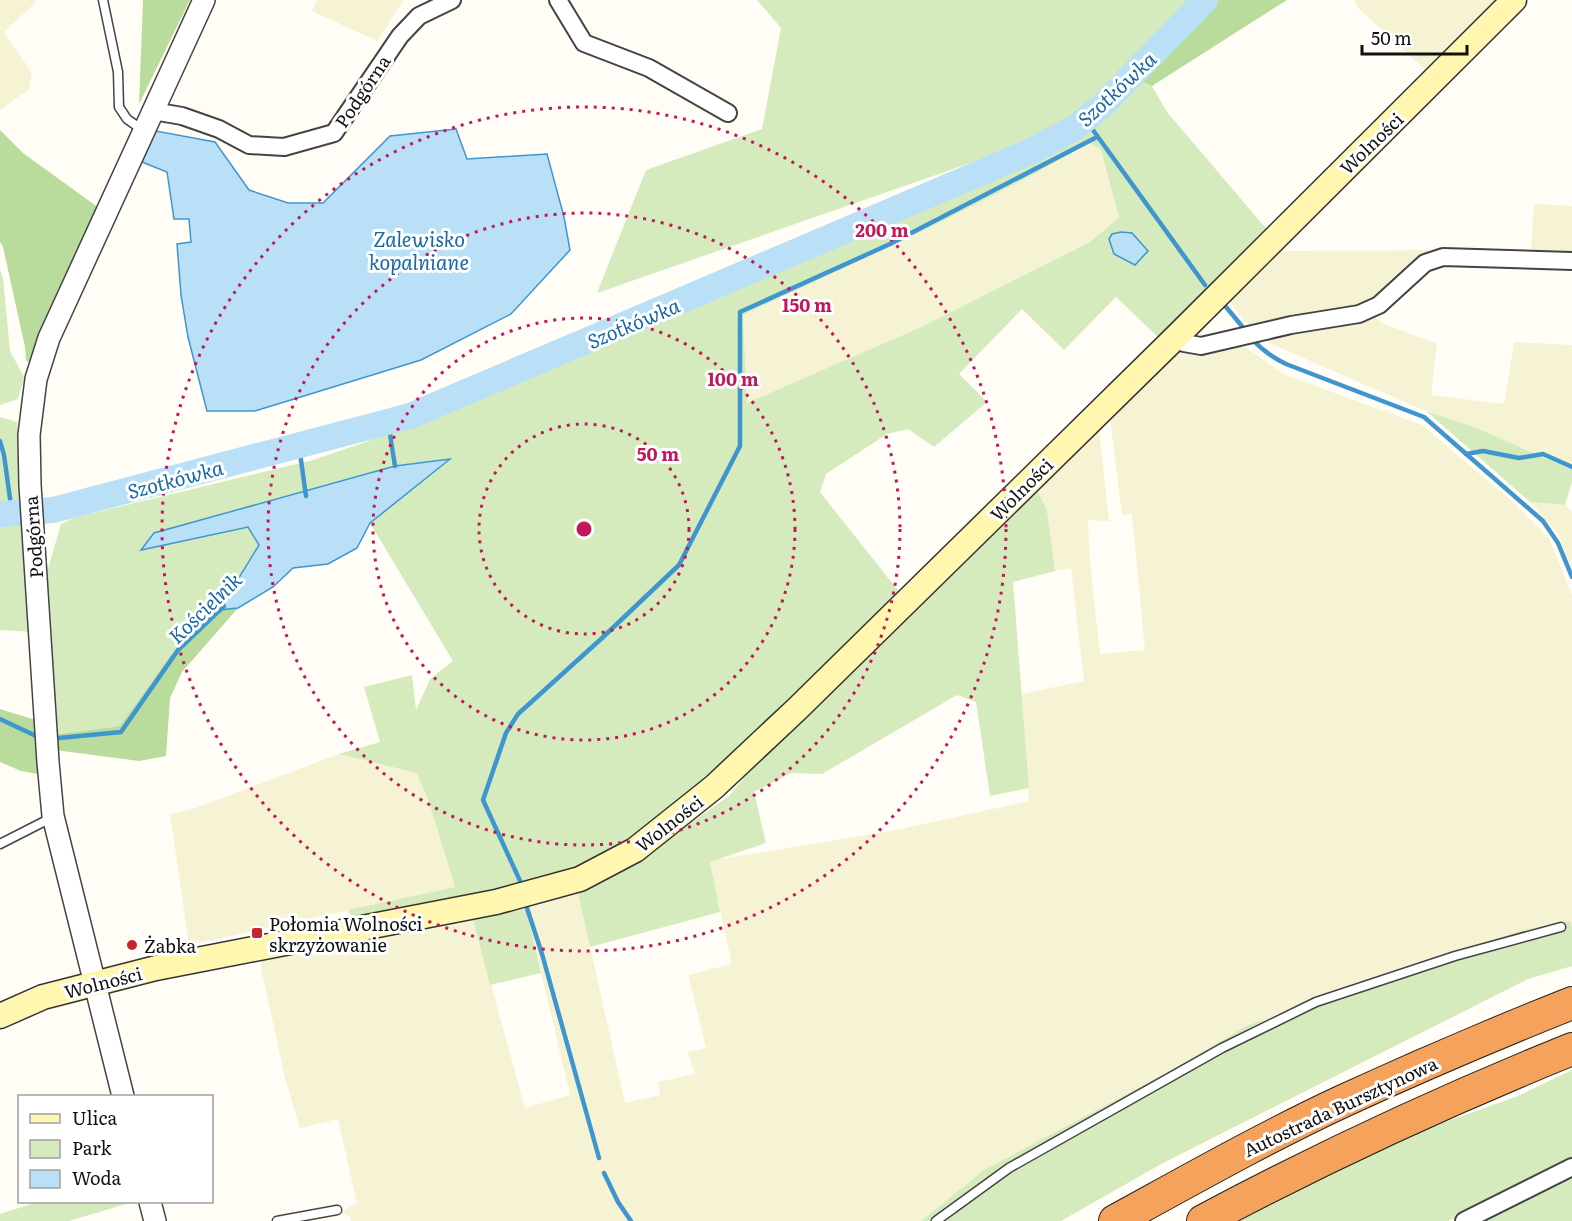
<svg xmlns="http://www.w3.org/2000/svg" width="1572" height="1221" font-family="Literata,serif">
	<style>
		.farmland { fill: #f6f3d4 }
		.green { fill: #d5ebbd; fill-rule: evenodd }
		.forest { fill: #b9dc9c }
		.water { fill: #b9e0f7; stroke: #3f96cf; stroke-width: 1.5 }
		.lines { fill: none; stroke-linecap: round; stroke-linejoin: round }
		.stream { stroke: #3f96cf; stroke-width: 4.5 }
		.river { stroke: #b9e0f7; stroke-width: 26 }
		.service-casing { stroke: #444; stroke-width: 11 }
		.minor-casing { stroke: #444; stroke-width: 20 }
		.tertiary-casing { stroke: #444; stroke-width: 24 }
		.secondary-casing { stroke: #333; stroke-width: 27 }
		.motorway-casing { stroke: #222; stroke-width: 34 }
		.service { stroke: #fff; stroke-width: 8 }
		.minor { stroke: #fff; stroke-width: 16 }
		.tertiary { stroke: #fff; stroke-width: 21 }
		.secondary { stroke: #fff6b0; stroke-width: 24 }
		.motorway { stroke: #f5a25d; stroke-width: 32 }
		.ring { fill: none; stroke: #c2185b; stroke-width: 3; stroke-dasharray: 3 6 }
		.poi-dot { fill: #c4262e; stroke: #fff; stroke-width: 2 }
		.labels { text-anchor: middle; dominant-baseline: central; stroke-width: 6; stroke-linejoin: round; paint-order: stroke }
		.street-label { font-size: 18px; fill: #111; stroke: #fff }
		.poi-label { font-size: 18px; fill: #111; stroke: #fff; text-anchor: start }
		.water-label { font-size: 20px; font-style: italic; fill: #1768a6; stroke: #fff }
		.centre { fill: #c2185b; stroke: #fff; stroke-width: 3 }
		.ring-label { font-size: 18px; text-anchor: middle; font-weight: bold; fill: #c2185b; stroke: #fff; stroke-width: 6; stroke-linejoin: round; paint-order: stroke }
	</style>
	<rect width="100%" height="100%" fill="#fffdf5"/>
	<g class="farmland">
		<path d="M0 0H35L36 2 4 32 32 73 29 89 0 110Z"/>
		<path d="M317 0H404L377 41 312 11Z"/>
		<path d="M1354 0H1503L1430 74 1357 7Z"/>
		<path d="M1089 143 1101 150 1119 218 1090 242 919 328 747 404 743 314 933 225 1059 161Z"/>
		<path d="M1534 204 1572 206V254L1531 253Z"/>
		<path d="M1429 250 1382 298 1348 310 1251 328 1240 316 1229 300 1278 251Z"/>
		<path d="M1373 315 1382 323 1437 344 1431 395 1504 404 1514 342 1572 345V470L1477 428 1426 411 1269 343V334Z"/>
		<path d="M1236 346 1247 348 1283 374 1422 425 1515 504 1549 538 1572 595V927L1570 922 1246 1026 1164 1074 984 1170 921 1221H351L350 1217 340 1213 357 1203 338 1119 300 1128 285 1078 261 968 262 956 473 919 525 1108 570 1095 526 909 578 893 625 1103 660 1095 658 1082 695 1074 688 1052 706 1048 688 975 732 964 709 861 901 829 1029 801 1022 694 1084 681 1071 568 1055 571 1047 510 1036 488 1099 429 1109 521 1088 520 1090 563 1100 654 1145 650 1132 514 1122 515 1110 417 1178 349 1193 355Z"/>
		<path d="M1530 502 1565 505 1572 512V567L1558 534Z"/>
		<path d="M339 754 415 773 428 799 455 887 189 945 170 814 193 809Z"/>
	</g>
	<g class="green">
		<path d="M757 0H1196L1128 73 1081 113 1031 142 597 293 646 170 762 129 781 28Z"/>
		<path d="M1138 79 1152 86 1167 112 1269 232 1159 338 1116 297 1064 350 1022 309 959 374 987 402 934 447 908 429 887 434 826 474 820 492 900 593 720 772 638 836 598 861 528 885 352 918 348 910 455 887 428 799 416 773 339 754 380 742 364 687 412 675 416 710 430 679 453 661 370 523 449 460 395 466 153 533 142 550 248 527 259 544 222 604 170 656 120 726 59 734 50 726 45 579 61 524 73 518 313 460 363 443 577 359 793 259 1074 134ZM1089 143 1101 150 1119 218 1090 242 919 328 747 403 743 315C859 260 978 208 1089 143Z"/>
		<path d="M0 270 3 278 10 351 24 377 18 399 0 405Z"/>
		<path d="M1426 411 1477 428 1572 470V482L1565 505 1530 502Z"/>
		<path d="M0 417 17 422 21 508 34 632 0 630Z"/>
		<path d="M1036 488 1047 510 1055 571 1013 582 1029 788 990 796 976 702 957 695 822 774 791 773 754 792 766 843 710 862 720 912 590 947 578 893 630 866 729 796 749 772Z"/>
		<path d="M526 909 541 973 490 985 473 919Z"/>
		<path d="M1570 921 1572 927V966L1528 979 1163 1163 1061 1221H921L984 1170 1164 1074 1246 1026 1523 930Z"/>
		<path d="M1572 1070V1160L1448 1221H1234L1403 1137 1518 1096Z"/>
		<path d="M1572 1178V1221H1485Z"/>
		<path d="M37 1202H133L69 1221H0V1214Z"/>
	</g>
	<g class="forest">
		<path d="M143 0H190L139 104Z"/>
		<path d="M1215 0H1287L1152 86 1138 79Z"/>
		<path d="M0 130 23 153 99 208 34 362 26 361 25 347 3 247 0 242Z"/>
		<path d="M238 608 182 672 170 698 166 756 139 761 55 750 50 726 59 734 120 726 170 656 219 610Z"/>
		<path d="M0 709 36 720 43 775 21 771 0 762Z"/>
	</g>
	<g class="water">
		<path d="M456 129 467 159 547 154 564 217 570 250 511 314 421 360 255 411H207L188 337 181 295 177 244 191 242 189 219H174L167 172 142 162 156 131 215 142 249 190 288 203H323L390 136Z"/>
		<path d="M1121 232 1132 233 1148 251 1135 265 1114 254 1109 239 1112 234Z"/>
		<path d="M450 459 370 523 357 548 328 564 293 568 273 587 238 608 219 610 259 545 248 527 141 550 154 533 395 466Z"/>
	</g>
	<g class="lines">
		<g class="stream">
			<path d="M1085 119 1205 285"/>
			<path d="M1226 307 1246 331"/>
			<path d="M1251 338C1262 350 1271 357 1286 364L1424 417 1543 521 1558 543 1572 577"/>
			<path d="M388 422 395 466"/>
			<path d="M0 441 4 455 12 513"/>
			<path d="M299 446 306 496"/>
			<path d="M1466 454 1483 451 1519 458 1543 454 1572 467"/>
			<path d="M0 719 34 735"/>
			<path d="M59 738 121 732 178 650 224 606"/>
			<path d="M521 883 483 800 506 733 518 714 601 639 679 565 740 446V312L890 244 1097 137"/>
			<path d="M527 908 542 954 599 1158"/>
			<path d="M604 1173 618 1202 631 1221"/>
		</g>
		<path class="river" d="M0 514 53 510 410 416 1032 151 1076 127 1103 105 1205 0"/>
		<g class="service-casing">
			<g id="service">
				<path d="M103 0 118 72 119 107 127 119 144 131"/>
				<path d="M0 844 53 817"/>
				<path d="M277 1221 337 1210"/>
				<path d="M936 1221 1009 1168 1222 1048 1316 1002 1455 956 1561 927"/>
			</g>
		</g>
		<g class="minor-casing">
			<g id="minor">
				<path d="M558 0 584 43 649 68 728 113"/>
				<path d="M153 111 182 116 219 129 249 145 284 147 334 133 400 36 419 16 452 0"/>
				<path d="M1176 337 1184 343 1201 346 1291 325 1359 314 1379 305 1425 263 1443 257 1572 261"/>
				<path d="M1464 1221 1572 1167"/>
			</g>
		</g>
		<g class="tertiary-casing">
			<g id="tertiary">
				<path d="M123 1096 53 816 48 762 30 485 29 435 36 379 49 338 204 0"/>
				<path d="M150 1202 155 1221"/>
			</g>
		</g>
		<g class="secondary-casing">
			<path id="secondary" d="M0 1016 43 997 156 968 496 902 580 879 635 850 714 787 797 709 1176 337 1514 0"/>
		</g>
		<g class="motorway-casing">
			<g id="motorway">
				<path d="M1115 1221C1190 1180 1264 1138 1341 1102 1417 1067 1494 1034 1572 1003"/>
				<path d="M1203 1221C1323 1157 1446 1100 1572 1049"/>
			</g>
		</g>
		<use href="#service" class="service"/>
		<use href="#minor" class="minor"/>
		<use href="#tertiary" class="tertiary"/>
		<use href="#secondary" class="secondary"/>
		<use href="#motorway" class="motorway"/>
	</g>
	<g class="ring">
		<circle cx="584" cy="529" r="105"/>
		<circle cx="584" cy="529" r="211"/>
		<circle cx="584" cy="529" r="316"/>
		<circle cx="584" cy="529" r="422"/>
	</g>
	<g class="poi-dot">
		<rect x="251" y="927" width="12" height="12" rx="3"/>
		<circle cx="132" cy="945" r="6"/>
	</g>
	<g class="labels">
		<g class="street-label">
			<text transform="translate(362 91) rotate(-56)">Podgórna</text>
			<text transform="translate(1371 143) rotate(-44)">Wolności</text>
			<text transform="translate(1021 489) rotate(-45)">Wolności</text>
			<text transform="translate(33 537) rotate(-94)">Podgórna</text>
			<text transform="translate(669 823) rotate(-38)">Wolności</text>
			<text transform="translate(103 982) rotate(-14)">Wolności</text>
			<text transform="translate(1340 1106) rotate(-25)">Autostrada Bursztynowa</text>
		</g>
		<g class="poi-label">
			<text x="269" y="923">Połomia Wolności<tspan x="269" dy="21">skrzyżowanie</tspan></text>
			<text x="144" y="945">Żabka</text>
		</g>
		<g class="water-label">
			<text transform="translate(1116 88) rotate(-43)">Szotkówka</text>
			<text x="419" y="238">Zalewisko<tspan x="419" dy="23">kopalniane</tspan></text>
			<text transform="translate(633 322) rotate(-23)">Szotkówka</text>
			<text transform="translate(175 478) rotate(-15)">Szotkówka</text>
			<text transform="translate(204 607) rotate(-44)">Kościelnik</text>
		</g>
	</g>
	<circle cx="584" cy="529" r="9" class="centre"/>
	<g class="ring-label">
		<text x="882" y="237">200 m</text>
		<text x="807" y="312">150 m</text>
		<text x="733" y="386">100 m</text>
		<text x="658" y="461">50 m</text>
	</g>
	<rect x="18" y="1095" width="195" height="108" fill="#ffffff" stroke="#a0a0a0" stroke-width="1.5"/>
	<rect x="30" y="1114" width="30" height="9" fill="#fff6b0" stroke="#a0a0a0" stroke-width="1.5"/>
	<text x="72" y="1125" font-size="18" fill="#111111">Ulica</text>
	<rect x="30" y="1140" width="30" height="18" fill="#d5ebbd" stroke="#a0a0a0" stroke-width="1.5"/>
	<text x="72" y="1155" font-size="18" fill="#111111">Park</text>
	<rect x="30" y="1170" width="30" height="18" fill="#b9e0f7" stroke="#a0a0a0" stroke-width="1.5"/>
	<text x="72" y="1185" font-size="18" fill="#111111">Woda</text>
	<path d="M1362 45v9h105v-9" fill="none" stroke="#111111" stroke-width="3"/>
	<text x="1371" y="45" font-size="18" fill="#111111" stroke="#ffffff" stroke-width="4.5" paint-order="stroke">50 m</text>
</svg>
